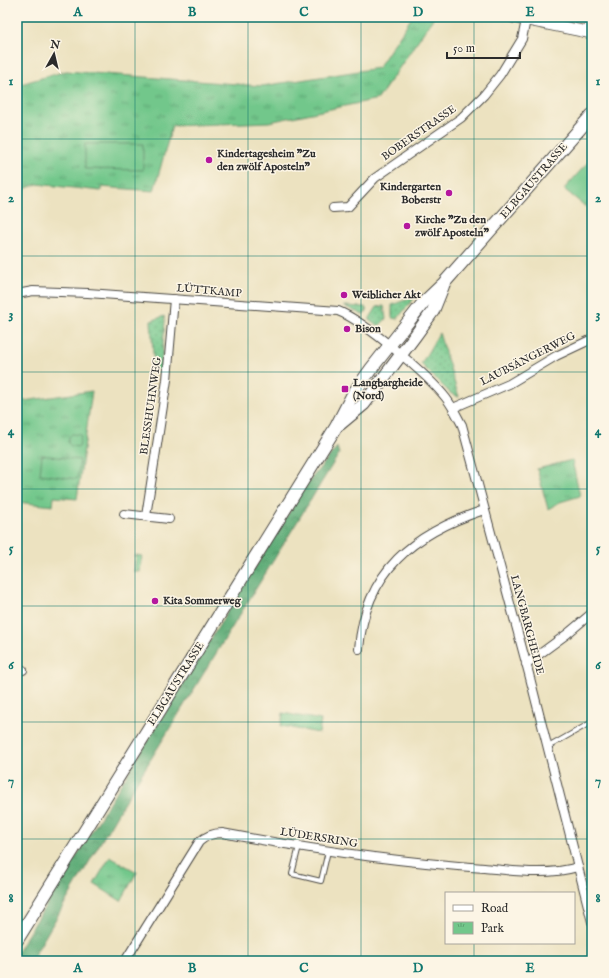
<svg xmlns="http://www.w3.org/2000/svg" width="609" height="978" font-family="'IM FELL English',serif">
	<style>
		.grass { fill: url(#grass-dots); stroke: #4e795b }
		.forest { fill: url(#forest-crowns); stroke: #446c51 }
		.park { fill: url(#park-tufts); stroke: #4e795b }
		.garden { fill: #72c78b; stroke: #4e795b }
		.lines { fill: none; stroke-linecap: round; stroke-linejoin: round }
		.lane-casing { stroke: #484641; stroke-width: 6 }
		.street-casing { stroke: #484641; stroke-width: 10 }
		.secondary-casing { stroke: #484641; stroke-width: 13 }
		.primary-casing { stroke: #484641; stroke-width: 14 }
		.lane { stroke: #fff; stroke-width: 4 }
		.street { stroke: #fff; stroke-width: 8 }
		.secondary { stroke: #fff; stroke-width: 11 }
		.primary { stroke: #fff; stroke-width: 12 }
		.grid { fill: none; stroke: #0f766e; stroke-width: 1; stroke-opacity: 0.55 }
		.poi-dot { fill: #b5179e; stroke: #fcf5e5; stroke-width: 1.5 }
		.labels { text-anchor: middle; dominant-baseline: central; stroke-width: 3; stroke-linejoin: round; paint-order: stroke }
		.street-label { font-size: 11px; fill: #2b2b2b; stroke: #fcf5e5 }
		.poi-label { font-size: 11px; font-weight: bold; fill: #2b2b2b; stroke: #fcf5e5; text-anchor: start }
		.neatline { fill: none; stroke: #0f766e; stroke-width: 1.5 }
		.grid-label { font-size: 13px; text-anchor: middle; font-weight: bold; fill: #0f766e }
	</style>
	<defs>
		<pattern id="grass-dots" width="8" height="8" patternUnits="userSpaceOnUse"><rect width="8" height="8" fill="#72c78b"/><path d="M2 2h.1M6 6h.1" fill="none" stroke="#5ea272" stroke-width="1.8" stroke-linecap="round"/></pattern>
		<pattern id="forest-crowns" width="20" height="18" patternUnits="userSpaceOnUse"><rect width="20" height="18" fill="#5dac77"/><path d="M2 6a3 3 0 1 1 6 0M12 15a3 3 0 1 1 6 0" fill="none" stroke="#4d8c62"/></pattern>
		<pattern id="park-tufts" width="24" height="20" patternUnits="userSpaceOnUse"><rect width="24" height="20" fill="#72c78b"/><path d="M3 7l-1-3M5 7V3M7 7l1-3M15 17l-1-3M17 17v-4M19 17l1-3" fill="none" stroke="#5ea272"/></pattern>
	</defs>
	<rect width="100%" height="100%" fill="#fcf5e5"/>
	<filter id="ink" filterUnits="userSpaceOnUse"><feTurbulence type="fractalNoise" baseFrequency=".025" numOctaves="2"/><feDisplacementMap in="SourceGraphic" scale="8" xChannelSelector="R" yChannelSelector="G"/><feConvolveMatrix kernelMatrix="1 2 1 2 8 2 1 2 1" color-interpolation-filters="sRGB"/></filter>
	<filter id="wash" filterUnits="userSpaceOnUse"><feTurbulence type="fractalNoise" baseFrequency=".012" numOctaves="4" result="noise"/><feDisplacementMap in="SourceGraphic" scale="16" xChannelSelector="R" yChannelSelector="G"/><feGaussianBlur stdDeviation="0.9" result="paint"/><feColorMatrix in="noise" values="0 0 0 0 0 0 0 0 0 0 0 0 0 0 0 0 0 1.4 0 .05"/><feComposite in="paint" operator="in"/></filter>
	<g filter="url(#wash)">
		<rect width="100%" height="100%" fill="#ece2c0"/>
		<g class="grass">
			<path d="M416 296 397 319 392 318V305Z"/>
			<path d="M344 306 365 307 367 311 363 315Z"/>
			<path d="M384 306 386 319 380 325H376L370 321V318L377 307Z"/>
			<path d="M164 316 165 321 161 369 154 370 151 321Z"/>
			<path d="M439 333 459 397 450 393 421 364Z"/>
		</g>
		<path class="forest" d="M337 447 339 454 122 806 31 961H17V952L306 485Z"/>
		<g class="park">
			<path d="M412 17H434L378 99 269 122 172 126 154 191 101 187V191L37 184 17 192V85L66 71 262 86 378 68Z"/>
			<path d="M92 391 77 499 54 497 53 506 17 502V402Z"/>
			<path d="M572 460 580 496 560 502 548 509 537 469Z"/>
			<path d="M136 555 142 556 140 572 134 571Z"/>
			<path d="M283 713 321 720 319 733 281 726Z"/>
			<path d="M110 857 137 872 121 901 94 884Z"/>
		</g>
		<g class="garden">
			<path d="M85 144H143V170L85 169Z"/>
			<path d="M590 160 592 162V199L586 207 564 189Z"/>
			<path d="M72 434 81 435 79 447 71 446 68 443 69 437Z"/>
			<path d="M42 455 80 460 77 479 40 474Z"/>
		</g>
	</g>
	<g filter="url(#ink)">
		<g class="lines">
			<g class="lane-casing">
				<g id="lane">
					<path d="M586 31 589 17"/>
					<path d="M548 747 592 722"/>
					<path d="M299 846 292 874 321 881 328 851"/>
				</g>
			</g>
			<g class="street-casing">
				<g id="street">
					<path d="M333 208 348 207 375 178 461 118 484 95 500 75 522 39 526 20"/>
					<path d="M17 294 33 291 88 293 338 311C364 321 428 375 446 398 453 407 457 416 462 425L529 674 592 922"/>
					<path d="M453 408 509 384 556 356 592 339"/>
					<path d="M124 514 169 519"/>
					<path d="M146 516 167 380 174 299"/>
					<path d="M359 649C365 571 414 533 484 510"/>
					<path d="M526 664 567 634 592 613"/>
					<path d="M17 671 23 670"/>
					<path d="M125 961 199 842C206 836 212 833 222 833 308 849 396 862 484 868 515 871 547 876 578 867"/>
				</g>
			</g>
			<g class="secondary-casing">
				<path id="secondary" d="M513 17 592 33"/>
			</g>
			<g class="primary-casing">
				<g id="primary">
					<path d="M340 424 364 404 415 336 433 311 443 286"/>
					<path d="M17 940 336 427 353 394 371 369 423 303 444 283 592 115"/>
				</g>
			</g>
			<use href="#lane" class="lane"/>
			<use href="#street" class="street"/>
			<use href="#secondary" class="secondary"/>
			<use href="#primary" class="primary"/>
		</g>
	</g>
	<path class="grid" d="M135 17V961M248 17V961M361 17V961M474 17V893M17 139H592M17 256H592M17 372H592M17 489H592M17 606H592M17 722H592M17 839H592M474 943V961"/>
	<g class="poi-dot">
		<circle cx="209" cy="160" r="4"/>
		<circle cx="449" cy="193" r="4"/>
		<circle cx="407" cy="226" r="4"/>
		<circle cx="344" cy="295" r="4"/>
		<circle cx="347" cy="329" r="4"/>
		<rect x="341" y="385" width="8" height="8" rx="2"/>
		<circle cx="155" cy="601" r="4"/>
	</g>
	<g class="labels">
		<g class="street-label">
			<text transform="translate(419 133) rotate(-35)">BOBERSTRASSE</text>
			<text transform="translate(534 181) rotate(-49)">ELBGAUSTRASSE</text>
			<text transform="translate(209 291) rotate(5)">LÜTTKAMP</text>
			<text transform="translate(528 359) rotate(-27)">LAUBSÄNGERWEG</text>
			<text transform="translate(151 406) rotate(-82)">BLESSHUHNWEG</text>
			<text transform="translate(527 625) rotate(75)">LANGBARGHEIDE</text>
			<text transform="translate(176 684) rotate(-58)">ELBGAUSTRASSE</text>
			<text transform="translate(319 838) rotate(9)">LÜDERSRING</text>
		</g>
		<g class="poi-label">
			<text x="217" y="154">Kindertagesheim "Zu<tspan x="217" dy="13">den zwölf Aposteln"</tspan></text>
			<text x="441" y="187" text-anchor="end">Kindergarten<tspan x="441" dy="13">Boberstr</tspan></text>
			<text x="415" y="220">Kirche "Zu den<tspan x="415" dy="13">zwölf Aposteln"</tspan></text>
			<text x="352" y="295">Weiblicher Akt</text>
			<text x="355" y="329">Bison</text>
			<text x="353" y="383">Langbargheide<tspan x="353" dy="13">(Nord)</tspan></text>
			<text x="163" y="601">Kita Sommerweg</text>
		</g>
	</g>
	<rect width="609" height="978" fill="none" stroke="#fcf5e5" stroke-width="44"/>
	<rect x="445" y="892" width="130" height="52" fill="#fcf5e5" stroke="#a8a49b"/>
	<rect x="453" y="905" width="20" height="6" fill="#ffffff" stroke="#a8a49b"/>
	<text x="481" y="912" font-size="12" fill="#2b2b2b">Road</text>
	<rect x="453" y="922" width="20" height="12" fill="url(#park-tufts)" stroke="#a8a49b"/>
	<text x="481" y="932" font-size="12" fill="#2b2b2b">Park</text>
	<g transform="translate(54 54) rotate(8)" stroke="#fcf5e5" stroke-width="3" paint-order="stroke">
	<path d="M0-3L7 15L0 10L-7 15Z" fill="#2b2b2b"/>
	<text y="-6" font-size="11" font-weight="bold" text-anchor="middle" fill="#2b2b2b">N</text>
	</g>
	<path d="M447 52v6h73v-6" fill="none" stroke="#2b2b2b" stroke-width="2"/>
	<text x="453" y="52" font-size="12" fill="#2b2b2b" stroke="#fcf5e5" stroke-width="3" paint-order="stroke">50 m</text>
	<rect x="22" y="22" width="565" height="934" class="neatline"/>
	<g class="grid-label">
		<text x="78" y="16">A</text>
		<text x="192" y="16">B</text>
		<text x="304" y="16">C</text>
		<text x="418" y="16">D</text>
		<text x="530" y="16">E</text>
		<text x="11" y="85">1</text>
		<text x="598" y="85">1</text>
		<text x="11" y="202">2</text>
		<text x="598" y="202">2</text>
		<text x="11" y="318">3</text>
		<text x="598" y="318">3</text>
		<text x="11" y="435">4</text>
		<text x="598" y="435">4</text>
		<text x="11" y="552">5</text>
		<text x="598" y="552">5</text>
		<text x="11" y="669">6</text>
		<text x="598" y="669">6</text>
		<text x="11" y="785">7</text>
		<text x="598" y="785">7</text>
		<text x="11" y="902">8</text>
		<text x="598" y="902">8</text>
		<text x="78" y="972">A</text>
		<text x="192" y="972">B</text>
		<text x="304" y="972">C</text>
		<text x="418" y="972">D</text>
		<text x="530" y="972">E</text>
	</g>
</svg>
